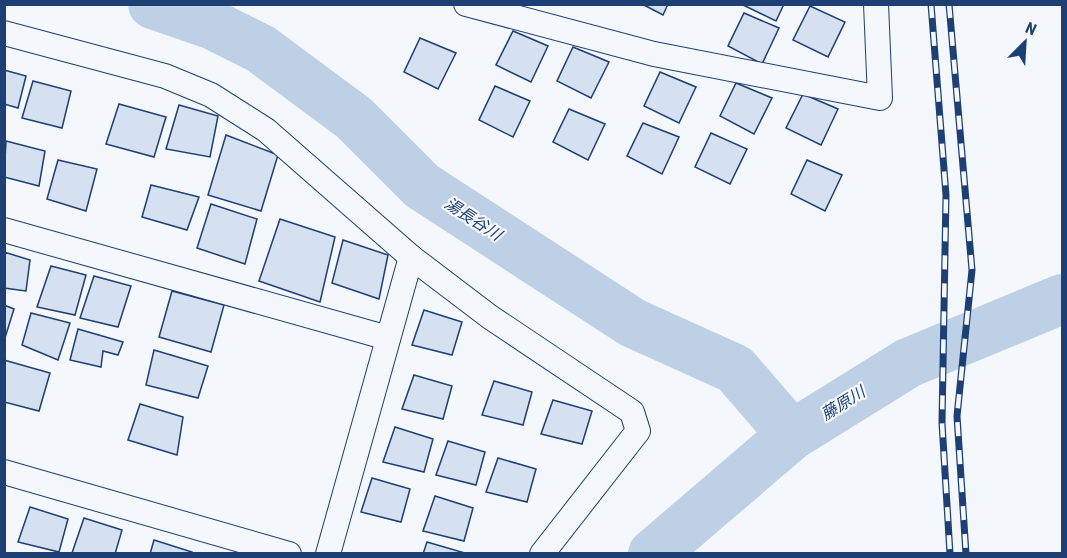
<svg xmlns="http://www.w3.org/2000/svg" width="1067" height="558" font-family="'Roboto Condensed','Noto Sans JP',sans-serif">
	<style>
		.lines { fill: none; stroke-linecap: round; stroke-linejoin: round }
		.river { stroke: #bed0e5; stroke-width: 50 }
		.building { fill: #d5e0f0; stroke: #1d3f73; stroke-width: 1.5 }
		.minor-casing { stroke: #1d3f73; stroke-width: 26 }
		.minor { stroke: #f4f7fb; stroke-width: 24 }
		.rail-casing { stroke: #1d3f73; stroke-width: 7 }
		.rail { stroke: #f4f7fb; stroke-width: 4.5; stroke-dasharray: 14; stroke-linecap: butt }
		.labels { text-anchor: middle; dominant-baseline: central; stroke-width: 4.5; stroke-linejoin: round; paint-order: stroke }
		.water-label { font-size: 16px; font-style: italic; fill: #1d3f73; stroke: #f4f7fb }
	</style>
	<rect width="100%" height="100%" fill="#f4f7fb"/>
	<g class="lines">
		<g class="river">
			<path d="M153 4 211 24 261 49 354 118 422 186 633 323 735 369 792 435"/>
			<path d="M653 554 792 435 908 363 1062 299"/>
		</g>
	</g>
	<g class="building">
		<path d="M642 4H668L663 15Z"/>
		<path d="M741 4H784L776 21Z"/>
		<path d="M810 6 845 22 828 57 793 40Z"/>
		<path d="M744 13 779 28 762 64 728 46Z"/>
		<path d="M513 31 548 46 531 82 496 65Z"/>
		<path d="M420 38 456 53 438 89 404 72Z"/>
		<path d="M573 47 609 62 591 98 557 81Z"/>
		<path d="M4 70 26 76 18 108 4 104Z"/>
		<path d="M660 72 696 87 679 123 644 106Z"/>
		<path d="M33 81 71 91 62 128 22 118Z"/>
		<path d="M736 83 772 98 754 134 720 116Z"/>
		<path d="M495 86 530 101 513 137 479 120Z"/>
		<path d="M803 94 838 109 821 145 786 128Z"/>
		<path d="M119 104 166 117 154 157 106 144Z"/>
		<path d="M179 105 218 116 210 157 166 149Z"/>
		<path d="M569 109 605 124 588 160 553 142Z"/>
		<path d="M643 123 679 137 662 174 627 156Z"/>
		<path d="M711 133 747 149 730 184 695 167Z"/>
		<path d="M226 135 278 155 261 211 208 195Z"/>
		<path d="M6 141 45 151 39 186 4 177Z"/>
		<path d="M58 160 97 169 86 211 47 199Z"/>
		<path d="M807 160 842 175 825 211 791 194Z"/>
		<path d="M151 185 199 197 187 230 142 217Z"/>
		<path d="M211 204 257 219 245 264 197 248Z"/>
		<path d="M280 219 335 237 320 302 259 281Z"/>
		<path d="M343 240 388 255 379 299 332 283Z"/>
		<path d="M4 252 30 260 26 291 4 288Z"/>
		<path d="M51 266 86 275 75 315 37 307Z"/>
		<path d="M94 276 131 286 118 327 80 318Z"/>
		<path d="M172 291 224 305 211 352 159 337Z"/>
		<path d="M4 305 14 309 4 341Z"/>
		<path d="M424 310 462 322 452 355 412 345Z"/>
		<path d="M31 313 70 323 58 360 22 345Z"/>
		<path d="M78 329 123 342 118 355 103 351 101 367 70 360Z"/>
		<path d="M154 350 208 366 198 398 146 385Z"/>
		<path d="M4 360 50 373 39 411 4 402Z"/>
		<path d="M414 375 452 386 443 419 402 409Z"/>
		<path d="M494 381 532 392 523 425 482 415Z"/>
		<path d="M553 400 592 411 582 444 541 434Z"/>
		<path d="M140 404 183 417 177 455 128 440Z"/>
		<path d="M395 427 433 439 424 472 383 462Z"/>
		<path d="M448 441 485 452 476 485 436 475Z"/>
		<path d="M498 458 536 469 527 502 486 492Z"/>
		<path d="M372 478 410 489 401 522 361 512Z"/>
		<path d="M435 496 473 508 464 541 423 531Z"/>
		<path d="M30 507 68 519 59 552 18 542Z"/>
		<path d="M84 518 122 530 115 554 72 553Z"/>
		<path d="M154 540 192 552V554H150Z"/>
		<path d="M427 542 465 553V554H423Z"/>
	</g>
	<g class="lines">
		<g class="minor-casing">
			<g id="minor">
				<path d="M466 4 654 54 880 98 876 4"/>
				<path d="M4 33 165 76 211 95 266 130 411 257 490 317 632 412 638 431 542 554"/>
				<path d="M4 230 388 338"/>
				<path d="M4 472 289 554"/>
				<path d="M328 554 411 257"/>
			</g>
		</g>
		<use href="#minor" class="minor"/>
		<g class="rail-casing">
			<g id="rail">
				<path d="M931 4 946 195 942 423 950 554"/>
				<path d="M949 4 972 270 957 416 966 554"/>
			</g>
		</g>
		<use href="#rail" class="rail"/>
	</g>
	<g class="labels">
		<g class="water-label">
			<text transform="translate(473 219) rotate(33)">湯長谷川</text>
			<text transform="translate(843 403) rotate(-32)">藤原川</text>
		</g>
	</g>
	<rect width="1067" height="558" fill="none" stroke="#1d3f73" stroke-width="12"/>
	<g transform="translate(1025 42) rotate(24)" stroke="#f4f7fb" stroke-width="4.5" paint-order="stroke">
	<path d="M0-4.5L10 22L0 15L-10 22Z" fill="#1d3f73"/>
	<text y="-9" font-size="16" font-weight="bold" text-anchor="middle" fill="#1d3f73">N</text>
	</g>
</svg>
